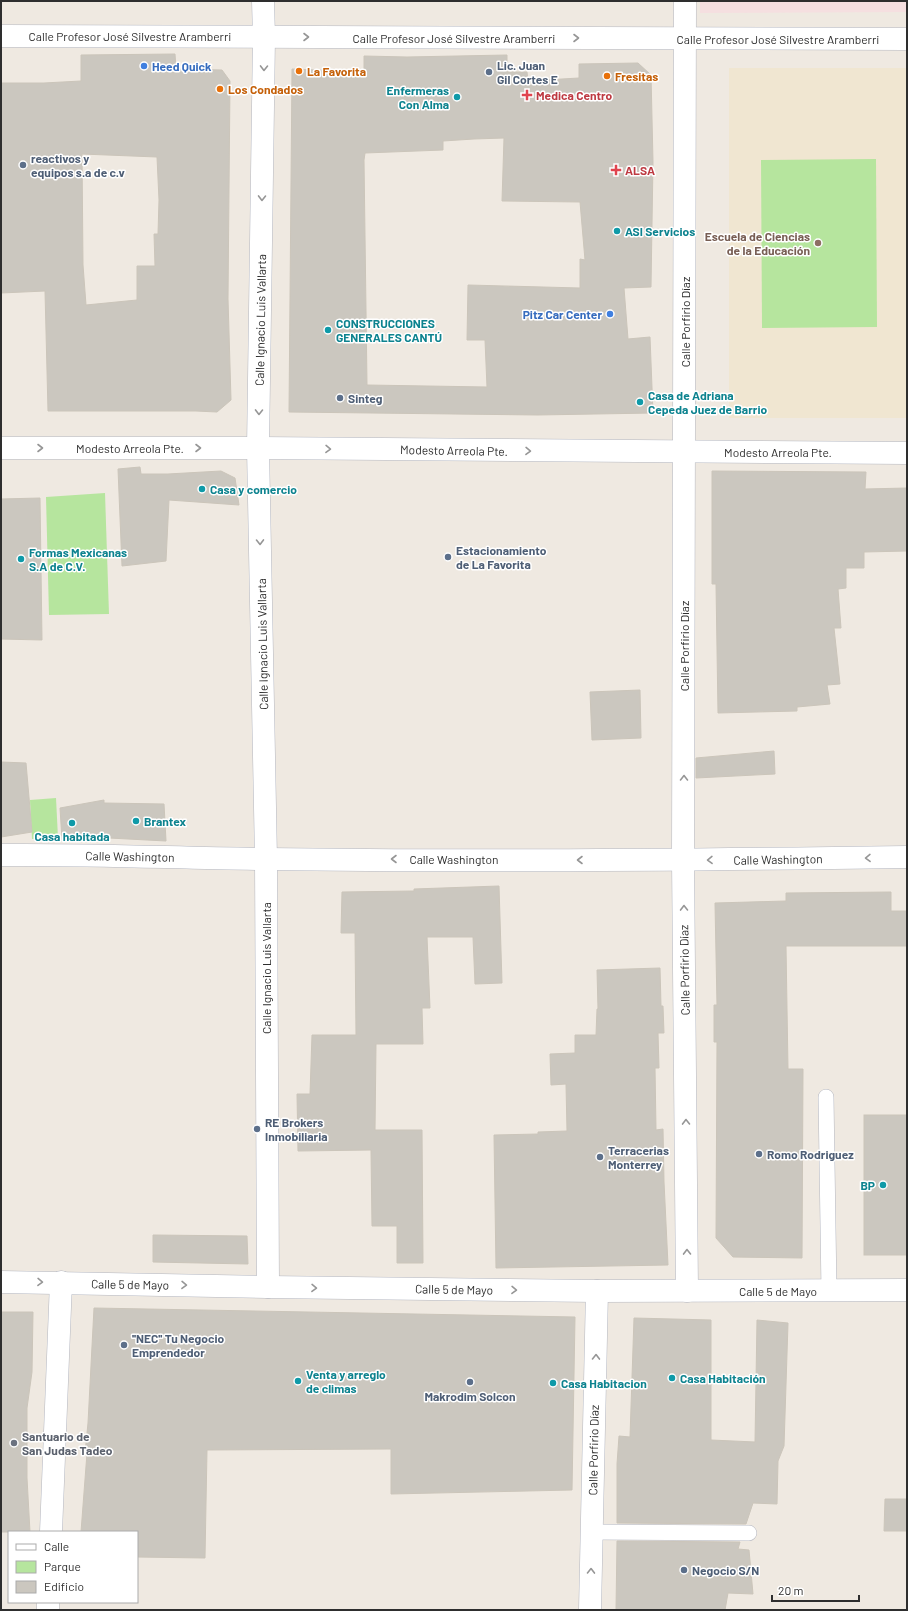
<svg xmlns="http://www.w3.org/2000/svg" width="908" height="1611" font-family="Barlow,sans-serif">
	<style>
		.education { fill: #f0e6d1 }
		.medical { fill: #f5dfe0 }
		.green { fill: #b6e59e }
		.building { fill: #cbc7bf; stroke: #cbc5ba; fill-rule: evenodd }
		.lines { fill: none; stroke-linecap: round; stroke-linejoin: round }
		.lane-casing { stroke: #b4b7c1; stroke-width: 16 }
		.street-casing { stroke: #b4b7c1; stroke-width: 23 }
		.secondary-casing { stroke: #b4b7c1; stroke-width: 23 }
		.lane { stroke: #fff; stroke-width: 15 }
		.street { stroke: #fff; stroke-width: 22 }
		.secondary { stroke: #fff; stroke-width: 22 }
		.oneway { stroke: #969696 }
		.shop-dot { fill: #3f7fe0; stroke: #fff; stroke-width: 1.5 }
		.food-dot { fill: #e8710a; stroke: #fff; stroke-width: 1.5 }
		.service-dot { fill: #5c6f8a; stroke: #fff; stroke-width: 1.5 }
		.health-dot { fill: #e0444e; stroke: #fff; stroke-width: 1.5 }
		.culture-dot { fill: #0f9aa8; stroke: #fff; stroke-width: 1.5 }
		.education-dot { fill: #8d6e63; stroke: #fff; stroke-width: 1.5 }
		.worship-dot { fill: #6b7280; stroke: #fff; stroke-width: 1.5 }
		.labels { text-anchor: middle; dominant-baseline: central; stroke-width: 3; stroke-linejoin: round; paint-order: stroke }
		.street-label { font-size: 12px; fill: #2e2e2e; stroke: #fff }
		.service-label { font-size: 12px; font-weight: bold; fill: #4e5e75; stroke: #fff; text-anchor: start }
		.shop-label { font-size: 12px; font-weight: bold; fill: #366cbe; stroke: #fff; text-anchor: start }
		.food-label { font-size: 12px; font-weight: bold; fill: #c56008; stroke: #fff; text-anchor: start }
		.culture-label { font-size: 12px; font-weight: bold; fill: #0d838f; stroke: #fff; text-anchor: start }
		.health-label { font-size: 12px; font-weight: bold; fill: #be3a42; stroke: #fff; text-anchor: start }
		.education-label { font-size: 12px; font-weight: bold; fill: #785e54; stroke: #fff; text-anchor: end }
		.worship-label { font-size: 12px; font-weight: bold; fill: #5b616d; stroke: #fff; text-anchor: start }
	</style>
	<rect width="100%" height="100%" fill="#efe9e1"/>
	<rect class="education" x="729" y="68" width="178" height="350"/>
	<path class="medical" d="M700 1H907V12L700 13Z"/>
	<g class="green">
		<path d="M876 159 877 327 762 328 761 160Z"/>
		<path d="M105 493 109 614 49 615 46 497Z"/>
		<path d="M56 798 58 838 32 839 30 800Z"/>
	</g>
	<g class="building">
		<path d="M175 54 176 69 222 70 230 81 228 299 231 400 217 412 196 411H48L45 291 1 293V83H44L81 81V55ZM82 154 157 157 159 200 158 234H154L155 266H137V300L86 305 83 265Z"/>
		<path d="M507 55V72H527L528 81 579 78V64L638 63 651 75 653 162 651 287 624 288 628 339 650 337 653 413 537 415 289 412 292 69 364 72V56L407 57ZM504 138 502 201 580 202 585 260 580 259V288L468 285 467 340H485L487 387 367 385 364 160 365 153 443 150V141L474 139Z"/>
		<path d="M140 467 141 474H168L221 471 235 478 239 505 169 500 166 561 122 566 118 469Z"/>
		<path d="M712 471 866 472 865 489 907 488V551L864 552V568H846V588L838 589 841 628H834L840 684 827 685 830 704 797 707V711L718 713 716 584H712Z"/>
		<path d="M40 498 42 640 1 639V499Z"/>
		<path d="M640 690 641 738 592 740 590 692Z"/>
		<path d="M774 751 775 774 696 778V758Z"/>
		<path d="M1 762 26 763 32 832 1 837Z"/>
		<path d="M104 800V803L164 804 166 841 90 837 62 840 60 808Z"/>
		<path d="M499 886 502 983 475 984 473 937H427L430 1008H422L423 1044H376L375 1130H422L423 1263H397V1226H372L371 1150 298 1151 297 1094H310L312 1035H356L355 933H341L342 892 414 891V889Z"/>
		<path d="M891 892V911H907V946H786L788 1069H803L802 1258 733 1257 716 1238 717 1042H714V1005H717L715 903 786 901V893Z"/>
		<path d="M660 968 661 1006H663L664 1033H658L659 1068H655L656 1130 663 1129 664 1182 668 1265 496 1268 494 1135 538 1134V1132L567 1131 566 1084 551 1085 550 1054 575 1053V1035H596L597 1009H598L597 970Z"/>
		<rect x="864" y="1115" width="43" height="140"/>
		<path d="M153 1235 247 1236 248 1264 153 1262Z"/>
		<path d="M94 1308 575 1317 572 1490 391 1494V1449L207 1450 205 1558 137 1557V1532H81L87 1453H85L88 1423Z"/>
		<path d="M1 1312H33L32 1372 27 1408V1478L30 1532H1Z"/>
		<path d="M634 1318 711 1320V1440L755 1442 757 1320 788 1323 784 1446 778 1461 777 1504 753 1503 746 1524 617 1523V1464L619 1436 630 1437Z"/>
		<path d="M885 1499H907V1531H884Z"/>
		<path d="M617 1541 740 1542 738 1549 749 1550 753 1594 728 1593 725 1610H616Z"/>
	</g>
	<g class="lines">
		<g class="lane-casing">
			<g id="lane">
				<path d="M826 1097 829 1291"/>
				<path d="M591 1532 749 1533"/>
			</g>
		</g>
		<g class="street-casing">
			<g id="street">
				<path d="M263 1 264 37 258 448 266 859 268 1287"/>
				<path d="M685 1 683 860 687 1291"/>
				<path d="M1 448H258L907 453"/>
				<path d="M1 1282 268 1287 597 1291 907 1290"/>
				<path d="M51 1532 61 1282"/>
				<path d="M48 1610V1602"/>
				<path d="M590 1610 597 1291"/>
			</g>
		</g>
		<g class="secondary-casing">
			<g id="secondary">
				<path d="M1 36 907 39"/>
				<path d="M1 855C89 854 177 858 265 859 479 862 693 860 907 857"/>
			</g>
		</g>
		<use href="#lane" class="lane"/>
		<use href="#street" class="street"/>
		<use href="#secondary" class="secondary"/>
	</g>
	<defs><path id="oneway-chevron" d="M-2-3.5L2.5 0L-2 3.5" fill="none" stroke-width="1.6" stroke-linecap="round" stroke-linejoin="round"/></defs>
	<g class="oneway">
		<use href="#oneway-chevron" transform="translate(306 37)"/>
		<use href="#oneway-chevron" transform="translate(576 38)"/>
		<use href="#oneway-chevron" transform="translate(264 68) rotate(91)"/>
		<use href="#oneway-chevron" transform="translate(262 198) rotate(91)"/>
		<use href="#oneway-chevron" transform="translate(259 412) rotate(91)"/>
		<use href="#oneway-chevron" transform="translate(40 448)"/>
		<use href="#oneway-chevron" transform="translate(198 448)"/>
		<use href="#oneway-chevron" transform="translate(328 449) rotate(1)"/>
		<use href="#oneway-chevron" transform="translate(528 451) rotate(1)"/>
		<use href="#oneway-chevron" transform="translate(260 542) rotate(89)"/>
		<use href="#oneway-chevron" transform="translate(684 778) rotate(-90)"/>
		<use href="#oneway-chevron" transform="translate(868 858) rotate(179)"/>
		<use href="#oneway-chevron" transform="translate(394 859) rotate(-180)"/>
		<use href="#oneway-chevron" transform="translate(580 860) rotate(-180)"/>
		<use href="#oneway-chevron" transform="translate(710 860) rotate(179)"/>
		<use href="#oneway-chevron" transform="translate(684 908) rotate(-91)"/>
		<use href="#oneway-chevron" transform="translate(686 1122) rotate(-91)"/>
		<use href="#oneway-chevron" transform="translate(687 1252) rotate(-91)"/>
		<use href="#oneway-chevron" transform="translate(40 1282) rotate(1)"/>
		<use href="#oneway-chevron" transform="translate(184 1285) rotate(1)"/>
		<use href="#oneway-chevron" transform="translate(314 1288) rotate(1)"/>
		<use href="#oneway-chevron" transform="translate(514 1290) rotate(1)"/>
		<use href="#oneway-chevron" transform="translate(596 1357) rotate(-89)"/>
		<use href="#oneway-chevron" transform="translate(591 1571) rotate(-89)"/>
	</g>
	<g class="shop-dot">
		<circle cx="144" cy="66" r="4"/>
		<circle cx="610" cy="314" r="4"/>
	</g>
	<g class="food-dot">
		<circle cx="299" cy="71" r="4"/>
		<circle cx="607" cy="76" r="4"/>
		<circle cx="220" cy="89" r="4"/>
	</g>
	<g class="service-dot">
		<circle cx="489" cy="72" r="4"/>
		<circle cx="23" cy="165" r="4"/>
		<circle cx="340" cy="398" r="4"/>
		<circle cx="448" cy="557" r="4"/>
		<circle cx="257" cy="1129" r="4"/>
		<circle cx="759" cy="1154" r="4"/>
		<circle cx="600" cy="1157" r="4"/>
		<circle cx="124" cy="1345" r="4"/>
		<circle cx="470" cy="1382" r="4"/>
		<circle cx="684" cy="1570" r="4"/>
	</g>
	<g class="health-dot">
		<path d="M525 89h4v4h4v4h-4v4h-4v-4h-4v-4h4z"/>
		<path d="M614 164h4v4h4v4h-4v4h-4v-4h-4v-4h4z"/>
	</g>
	<g class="culture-dot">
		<circle cx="457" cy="97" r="4"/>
		<circle cx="617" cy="231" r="4"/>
		<circle cx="328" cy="330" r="4"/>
		<circle cx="640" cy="402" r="4"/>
		<circle cx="202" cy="489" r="4"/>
		<circle cx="21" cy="559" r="4"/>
		<circle cx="136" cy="821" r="4"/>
		<circle cx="72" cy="823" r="4"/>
		<circle cx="883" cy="1185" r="4"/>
		<circle cx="672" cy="1378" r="4"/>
		<circle cx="298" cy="1381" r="4"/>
		<circle cx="553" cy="1383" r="4"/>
	</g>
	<circle class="education-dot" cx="818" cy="243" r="4"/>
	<circle class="worship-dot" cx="14" cy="1443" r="4"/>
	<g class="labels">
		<g class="street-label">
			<text x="130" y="36">Calle Profesor José Silvestre Aramberri</text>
			<text x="454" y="38">Calle Profesor José Silvestre Aramberri</text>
			<text x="778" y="39">Calle Profesor José Silvestre Aramberri</text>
			<text transform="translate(260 320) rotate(-89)">Calle Ignacio Luis Vallarta</text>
			<text transform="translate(685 322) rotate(-90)">Calle Porfirio Díaz</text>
			<text x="130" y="448">Modesto Arreola Pte.</text>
			<text transform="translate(454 450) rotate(1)">Modesto Arreola Pte.</text>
			<text x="778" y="452">Modesto Arreola Pte.</text>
			<text transform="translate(262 644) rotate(-91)">Calle Ignacio Luis Vallarta</text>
			<text transform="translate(684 646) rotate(-90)">Calle Porfirio Díaz</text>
			<text transform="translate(130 856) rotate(1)">Calle Washington</text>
			<text x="454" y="859">Calle Washington</text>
			<text transform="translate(778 859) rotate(-1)">Calle Washington</text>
			<text transform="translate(266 968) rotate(-90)">Calle Ignacio Luis Vallarta</text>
			<text transform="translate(684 970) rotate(-91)">Calle Porfirio Díaz</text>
			<text transform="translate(130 1284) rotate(1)">Calle 5 de Mayo</text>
			<text transform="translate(454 1289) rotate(1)">Calle 5 de Mayo</text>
			<text x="778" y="1291">Calle 5 de Mayo</text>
			<text transform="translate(593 1450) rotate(-89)">Calle Porfirio Díaz</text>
		</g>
		<g class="service-label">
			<text x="497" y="65">Lic. Juan<tspan x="497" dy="14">Gil Cortes E</tspan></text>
			<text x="31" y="158">reactivos y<tspan x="31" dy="14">equipos s.a de c.v</tspan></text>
			<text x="348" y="398">Sinteg</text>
			<text x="456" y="550">Estacionamiento<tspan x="456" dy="14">de La Favorita</tspan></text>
			<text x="265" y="1122">RE Brokers<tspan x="265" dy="14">Inmobiliaria</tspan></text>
			<text x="608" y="1150">Terracerias<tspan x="608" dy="14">Monterrey</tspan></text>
			<text x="767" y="1154">Romo Rodriguez</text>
			<text x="132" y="1338">''NEC'' Tu Negocio<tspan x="132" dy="14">Emprendedor</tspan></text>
			<text x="470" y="1396" text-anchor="middle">Makrodim Solcon</text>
			<text x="692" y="1570">Negocio S/N</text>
		</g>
		<g class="shop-label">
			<text x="152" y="66">Heed Quick</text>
			<text x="602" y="314" text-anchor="end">Pitz Car Center</text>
		</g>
		<g class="food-label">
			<text x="307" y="71">La Favorita</text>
			<text x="615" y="76">Fresitas</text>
			<text x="228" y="89">Los Condados</text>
		</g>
		<g class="culture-label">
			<text x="449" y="90" text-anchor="end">Enfermeras<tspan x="449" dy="14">Con Alma</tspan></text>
			<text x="625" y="231">ASI Servicios</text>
			<text x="336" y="323">CONSTRUCCIONES<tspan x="336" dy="14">GENERALES CANTÚ</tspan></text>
			<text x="648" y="395">Casa de Adriana<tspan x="648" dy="14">Cepeda Juez de Barrio</tspan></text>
			<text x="210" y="489">Casa y comercio</text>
			<text x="29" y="552">Formas Mexicanas<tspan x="29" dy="14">S.A de C.V.</tspan></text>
			<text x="144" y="821">Brantex</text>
			<text x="72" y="836" text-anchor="middle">Casa habitada</text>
			<text x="875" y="1185" text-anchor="end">BP</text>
			<text x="306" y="1374">Venta y arreglo<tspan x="306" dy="14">de climas</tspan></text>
			<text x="680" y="1378">Casa Habitación</text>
			<text x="561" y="1383">Casa Habitacion</text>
		</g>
		<g class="health-label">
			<text x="536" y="95">Medica Centro</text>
			<text x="625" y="170">ALSA</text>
		</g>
		<g class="education-label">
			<text x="810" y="236">Escuela de Ciencias<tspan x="810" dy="14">de la Educación</tspan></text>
		</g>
		<g class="worship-label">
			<text x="22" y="1436">Santuario de<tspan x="22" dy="14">San Judas Tadeo</tspan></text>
		</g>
	</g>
	<rect width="908" height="1611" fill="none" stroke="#2e2e2e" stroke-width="4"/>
	<rect x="8" y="1531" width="130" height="72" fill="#ffffff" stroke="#ababab"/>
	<rect x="16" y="1544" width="20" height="6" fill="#ffffff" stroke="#ababab"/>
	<text x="44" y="1551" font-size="12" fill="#2e2e2e">Calle</text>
	<rect x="16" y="1561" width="20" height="12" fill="#b6e59e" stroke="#ababab"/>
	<text x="44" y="1571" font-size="12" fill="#2e2e2e">Parque</text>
	<rect x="16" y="1581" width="20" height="12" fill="#cbc7bf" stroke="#ababab"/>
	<text x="44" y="1591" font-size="12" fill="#2e2e2e">Edificio</text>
	<path d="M772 1595v6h87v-6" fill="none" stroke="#2e2e2e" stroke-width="2"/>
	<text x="778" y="1595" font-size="12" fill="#2e2e2e" stroke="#ffffff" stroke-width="3" paint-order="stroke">20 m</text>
</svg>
